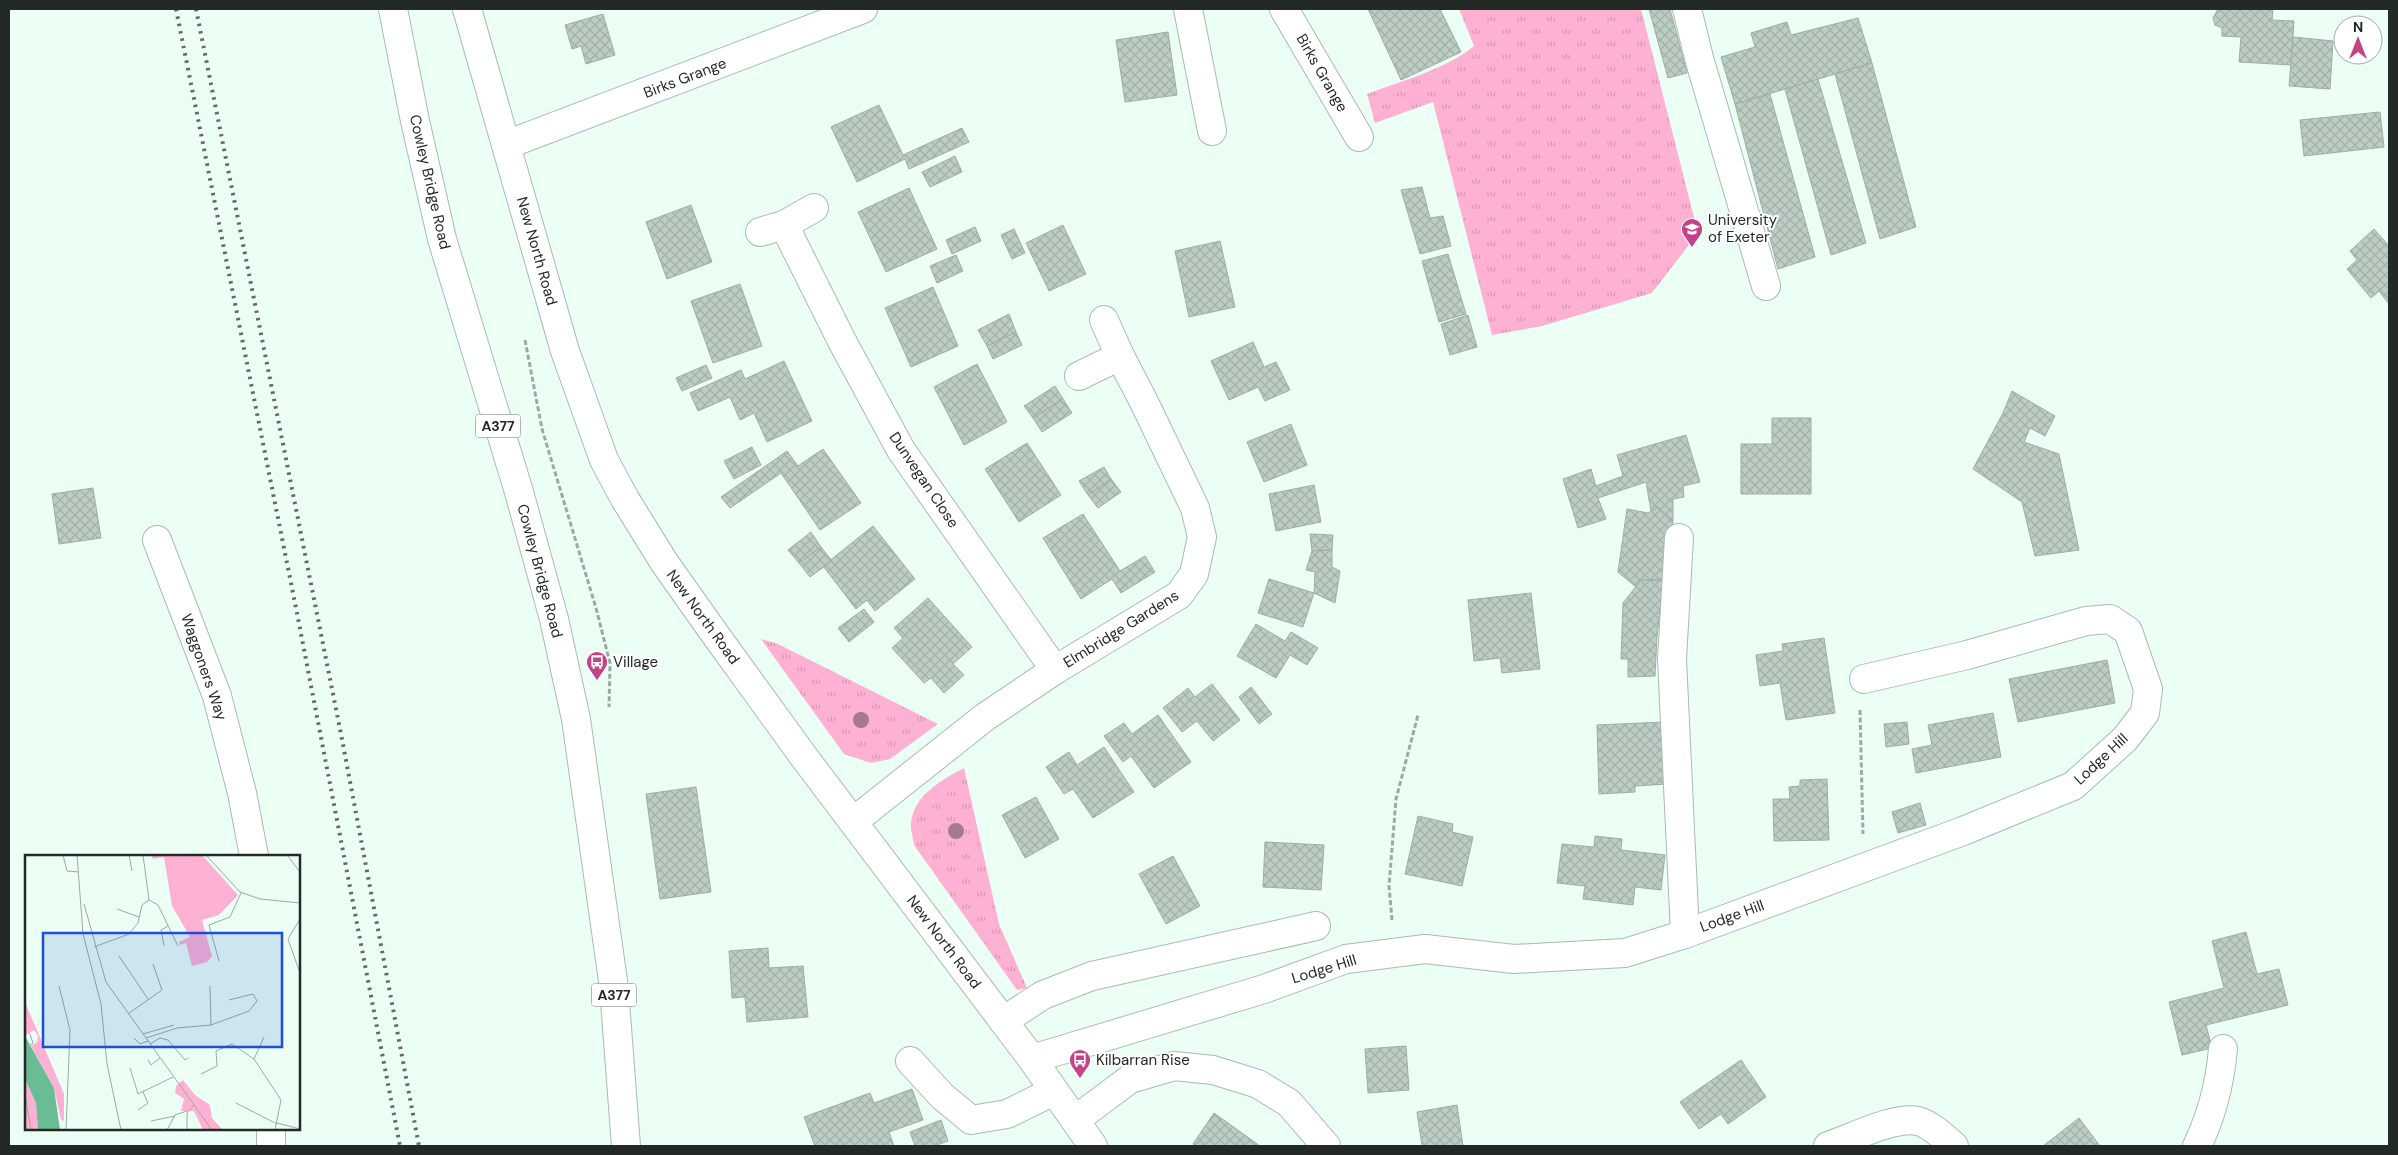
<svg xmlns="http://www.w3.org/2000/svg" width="2398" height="1155" font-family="'DM Sans',sans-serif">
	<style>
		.grass { fill: url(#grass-tufts) }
		.building { fill: url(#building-cross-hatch); stroke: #9daea4 }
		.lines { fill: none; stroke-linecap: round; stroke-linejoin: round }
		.minor-casing { stroke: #a9bbb1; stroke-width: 30 }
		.major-casing { stroke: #a9bbb1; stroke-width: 30 }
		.highway-casing { stroke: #a9bbb1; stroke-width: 30 }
		.path { stroke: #9caba2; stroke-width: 3; stroke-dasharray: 5 2.5; stroke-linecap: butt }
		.minor { stroke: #fff; stroke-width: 28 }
		.major { stroke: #fff; stroke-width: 28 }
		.highway { stroke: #fff; stroke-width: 28 }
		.rail { stroke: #616c66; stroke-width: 4; stroke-dasharray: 2.5 5; stroke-linecap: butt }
		.tree { fill: #a37a91 }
		.labels { text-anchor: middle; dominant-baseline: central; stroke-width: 4; stroke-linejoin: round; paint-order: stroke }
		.shield { fill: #fff; stroke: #656a67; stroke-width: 1 }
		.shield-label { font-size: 14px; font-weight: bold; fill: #232a26 }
		.street-label { font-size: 15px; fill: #232a26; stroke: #fff }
		.poi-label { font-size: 15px; fill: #232a26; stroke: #fff; text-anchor: start }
		.inset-road { fill: none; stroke: #9caaa2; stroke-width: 1 }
		.view { fill: #1d4ed8; fill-opacity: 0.15; stroke: #1d4ed8; stroke-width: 2.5 }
		.inset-edge { fill: none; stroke: #232a26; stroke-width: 2.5 }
	</style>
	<defs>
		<pattern id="grass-tufts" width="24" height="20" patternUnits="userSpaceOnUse" patternTransform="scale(1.25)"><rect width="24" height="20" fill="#feb1d2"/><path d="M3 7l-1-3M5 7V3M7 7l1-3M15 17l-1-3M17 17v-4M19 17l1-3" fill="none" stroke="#d998b4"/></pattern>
		<pattern id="building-cross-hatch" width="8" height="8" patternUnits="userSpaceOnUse" patternTransform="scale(1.25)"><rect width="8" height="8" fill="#bccec4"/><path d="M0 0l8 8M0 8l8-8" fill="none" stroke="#a1b1a8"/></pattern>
	</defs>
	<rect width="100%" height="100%" fill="#ecfff4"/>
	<g class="grass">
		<path d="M1459 9H1641L1698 233 1652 293 1542 326 1492 335 1433 102 1375 123 1367 94C1403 80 1444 70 1474 46Z"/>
		<path d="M761 639 778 644 938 724 890 759 871 763 844 754Z"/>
		<path d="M964 768 999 924 1027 988 1017 990 914 845C913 839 911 832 911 826 911 797 941 780 964 768Z"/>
	</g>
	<g class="building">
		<path d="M1368 9H1440L1461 52 1401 80Z"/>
		<path d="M1649 9H1670L1687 73 1668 78Z"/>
		<path d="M2218 9H2273L2272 20 2294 21 2291 65 2239 62 2241 37 2222 36V28L2215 25 2213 18Z"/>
		<path d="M603 14 615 55 586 64 581 46 572 49 565 25Z"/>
		<path d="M1858 18 1872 63 1735 104 1721 57 1755 47 1751 33 1787 22 1791 35Z"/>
		<path d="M1168 32 1177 95 1125 102 1116 40Z"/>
		<path d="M2293 37 2333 41 2330 89 2289 86Z"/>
		<path d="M1872 63 1916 227 1880 239 1835 74Z"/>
		<path d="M1818 79 1866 243 1831 255 1785 89Z"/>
		<path d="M1770 94 1815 257 1778 269 1735 104Z"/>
		<path d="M879 105 903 155 962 128 969 142 909 169 905 159 857 182 831 127Z"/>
		<path d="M2380 112 2384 147 2304 156 2300 120Z"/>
		<path d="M955 156 962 172 930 187 922 172Z"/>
		<path d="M1422 187 1430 218 1443 216 1451 246 1420 254 1401 190Z"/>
		<path d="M909 188 937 249 886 272 858 212Z"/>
		<path d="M691 205 712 262 667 279 646 222Z"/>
		<path d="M1063 225 1086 274 1049 291 1026 243Z"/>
		<path d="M975 227 981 241 952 254 946 240Z"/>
		<path d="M1014 229 1025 253 1012 259 1001 235Z"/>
		<path d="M2374 229 2389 246V304L2379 291 2371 298 2347 269 2357 260 2350 251Z"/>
		<path d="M1220 241 1235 307 1189 317 1175 251Z"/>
		<path d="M1448 254 1466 314 1439 322 1422 261Z"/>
		<path d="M956 255 963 271 937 283 930 266Z"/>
		<path d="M740 284 762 346 713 363 691 301Z"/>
		<path d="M933 287 958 346 911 367 885 308Z"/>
		<path d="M1009 314 1016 332 987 346 978 330Z"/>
		<path d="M1468 315 1477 347 1450 355 1441 324Z"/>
		<path d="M1016 332 1022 345 993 359 987 346Z"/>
		<path d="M1253 342 1264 367 1276 362 1290 390 1265 401 1258 387 1229 400 1211 361Z"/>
		<path d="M784 361 812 421 767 442 754 413 740 420 730 397 698 411 690 393 741 370 745 379Z"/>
		<path d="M977 364 1007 422 964 445 934 387Z"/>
		<path d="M706 365 712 378 682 391 676 378Z"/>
		<path d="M1055 386 1063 399 1033 418 1024 406Z"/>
		<path d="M2012 391 2055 416 2045 436 2030 428 2024 442 2059 454 2079 550 2035 556 2022 502 1973 469 2003 413Z"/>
		<path d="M1063 399 1072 413 1042 432 1033 418Z"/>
		<path d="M1772 418H1811V494H1741V444H1772Z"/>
		<path d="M1291 424 1307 465 1264 482 1247 442Z"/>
		<path d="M1686 435 1700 482 1683 486 1684 497 1673 499V521L1658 507 1651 511 1646 482 1598 498 1606 519 1578 528 1563 479 1591 469 1596 486 1623 476 1617 455Z"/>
		<path d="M1027 443 1061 495 1019 522 985 469Z"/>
		<path d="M752 447 761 465 734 479 724 461Z"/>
		<path d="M823 449 861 503 820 530 781 473 730 508 721 497 787 451 798 466Z"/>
		<path d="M1104 467 1111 479 1088 495 1079 481Z"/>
		<path d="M1111 479 1121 492 1098 508 1088 495Z"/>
		<path d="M1314 485 1321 522 1276 531 1269 494Z"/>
		<path d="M93 488 101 538 59 544 52 494Z"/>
		<path d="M1658 507 1673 521 1668 579 1641 580 1636 587 1618 572 1627 509 1648 513Z"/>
		<path d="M1083 514 1120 571 1145 556 1155 572 1121 593 1112 579 1081 599 1043 538Z"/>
		<path d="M873 526 915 579 875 611 867 600 856 609 823 566Z"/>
		<path d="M811 532 821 547 799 563 788 550Z"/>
		<path d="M1310 534 1333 535 1332 550 1312 551Z"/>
		<path d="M821 547 832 561 810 577 799 563Z"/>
		<path d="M1332 550V567L1340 571 1335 603 1314 593 1315 572 1306 570 1312 551Z"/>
		<path d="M1269 579 1314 593 1303 627 1258 613Z"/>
		<path d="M1641 580H1664L1657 636 1655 676 1628 677V659H1621L1623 603Z"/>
		<path d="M1531 593 1540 669 1502 673 1500 658 1474 661 1468 600Z"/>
		<path d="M928 598 972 647 953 664 964 675 944 693 931 678 924 683 892 648 903 638 894 628Z"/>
		<path d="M864 609 874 622 849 642 838 628Z"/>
		<path d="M1256 624 1285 641 1291 632 1318 648 1307 665 1290 655 1276 678 1237 656Z"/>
		<path d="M1824 638 1835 713 1786 720 1780 683 1760 686 1756 655 1783 651 1782 644Z"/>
		<path d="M2107 660 2115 703 2018 722 2009 679Z"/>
		<path d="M1212 684 1240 720 1213 741 1197 721 1182 732 1163 708 1188 688 1195 697Z"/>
		<path d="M1251 687 1272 714 1259 724 1239 697Z"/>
		<path d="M1993 713 2001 757 1916 773 1912 749 1932 745 1928 725Z"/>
		<path d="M1158 715 1191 762 1154 788 1131 756 1123 762 1104 736 1124 723 1132 734Z"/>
		<path d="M1665 722 1668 784 1635 786V792L1599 794 1597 725Z"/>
		<path d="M1907 722 1909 744 1886 747 1884 724Z"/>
		<path d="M1104 747 1134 792 1093 818 1073 789 1064 794 1046 767 1069 752 1077 765Z"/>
		<path d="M1827 779 1829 840 1774 841 1773 799H1790L1789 787 1800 786V780Z"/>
		<path d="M696 787 711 892 660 899 646 794Z"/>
		<path d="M1036 797 1059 839 1025 858 1002 815Z"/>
		<path d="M1920 803 1926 825 1898 833 1892 812Z"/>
		<path d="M1418 816 1453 824 1452 832 1473 837 1462 886 1405 874Z"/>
		<path d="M1595 836 1622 839 1621 850 1665 855 1661 890 1635 887 1633 905 1583 899 1585 886 1557 883 1562 844 1594 847Z"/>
		<path d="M1265 842 1324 845 1321 890 1263 887Z"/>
		<path d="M1173 856 1200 906 1166 924 1139 874Z"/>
		<path d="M2246 932 2257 974 2279 969 2288 1005 2206 1025 2212 1048 2182 1055 2169 1002 2224 988 2212 941Z"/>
		<path d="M768 948 769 968 803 966 808 1017 747 1022 745 997 732 998 729 951Z"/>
		<path d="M1406 1046 1409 1090 1368 1093 1365 1049Z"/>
		<path d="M1741 1060 1766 1097 1728 1124 1721 1114 1699 1129 1680 1102Z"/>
		<path d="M912 1089 923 1120 889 1132 894 1146H815L804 1117 870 1093 874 1103Z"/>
		<path d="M1457 1105 1463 1146H1422L1417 1112Z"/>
		<path d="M1214 1113 1260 1146H1196L1193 1144Z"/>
		<path d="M2079 1118 2100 1146H2043Z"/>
		<path d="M941 1120 948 1141 934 1146H915L910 1132Z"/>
	</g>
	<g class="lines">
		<g class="minor-casing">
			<g id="minor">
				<path d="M1188 9 1212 131"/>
				<path d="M1284 9 1359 137"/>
				<path d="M1687 9 1699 58 1766 286"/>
				<path d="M506 145 863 9"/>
				<path d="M784 225 814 208"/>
				<path d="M760 232 784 225 843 343 901 450 1055 670"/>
				<path d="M1079 376 1120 356"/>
				<path d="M1679 538 1672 659 1685 934"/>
				<path d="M157 540 217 696 242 793 254 856"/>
				<path d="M854 821 985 717 1055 670 1179 595 1194 574 1202 537 1195 508 1144 402 1120 356 1104 320"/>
				<path d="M1003 1021 1043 995 1092 976 1316 926"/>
				<path d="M1032 1059 1264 989 1346 959 1425 949 1514 959 1625 953 1685 934 1963 831 2073 786 2125 739 2145 713 2148 689 2128 631 2110 619 2086 621 1967 655 1864 679"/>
				<path d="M910 1061 942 1096 971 1120 1007 1114 1054 1091"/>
				<path d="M1075 1120 1130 1079 1174 1066 1213 1070 1258 1084 1289 1103 1326 1146"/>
				<path d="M271 1146V1129"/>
				<path d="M1828 1146C1852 1138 1894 1116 1918 1121 1930 1124 1945 1138 1954 1146"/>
				<path d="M2197 1146C2212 1115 2220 1083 2223 1049"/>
			</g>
		</g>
		<g class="major-casing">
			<path id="major" d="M467 9 565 351 604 460 625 499 664 562 712 630 804 757 1032 1059 1093 1146"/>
		</g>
		<g class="highway-casing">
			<path id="highway" d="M393 9 415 121 442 239 519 492 554 619 576 719 614 988 626 1146"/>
		</g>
		<g class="path">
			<path d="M525 340 542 429 596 608 610 663 609 707"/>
			<path d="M1860 710 1863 834"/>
			<path d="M1392 920 1389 886 1396 799 1418 715"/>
		</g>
		<use href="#minor" class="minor"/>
		<use href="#major" class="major"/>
		<use href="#highway" class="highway"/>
		<g class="rail">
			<path d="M176 9 296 608 400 1146"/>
			<path d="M196 9 341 734 419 1146"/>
		</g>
	</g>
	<g class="tree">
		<circle cx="861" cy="720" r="8"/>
		<circle cx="956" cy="831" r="8"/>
	</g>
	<defs>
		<g id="university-pin" transform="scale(1.125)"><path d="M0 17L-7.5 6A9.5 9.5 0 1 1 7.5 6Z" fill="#c64287" stroke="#fff"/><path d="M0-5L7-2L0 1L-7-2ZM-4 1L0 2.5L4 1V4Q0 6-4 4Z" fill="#fff"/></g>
		<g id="bus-pin" transform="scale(1.125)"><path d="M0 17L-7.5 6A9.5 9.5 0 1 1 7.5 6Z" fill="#c64287" stroke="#fff"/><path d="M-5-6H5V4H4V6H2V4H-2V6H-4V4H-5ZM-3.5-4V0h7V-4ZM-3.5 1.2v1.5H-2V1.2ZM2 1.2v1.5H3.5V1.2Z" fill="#fff"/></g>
	</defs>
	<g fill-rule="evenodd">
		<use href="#university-pin" x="1692" y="229"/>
		<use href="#bus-pin" x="597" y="662"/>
		<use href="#bus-pin" x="1080" y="1060"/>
	</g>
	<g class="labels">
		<g class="shield">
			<rect x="475.5" y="414.5" width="45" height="23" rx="4"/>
			<rect x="591.5" y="983.5" width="45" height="23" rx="4"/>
		</g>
		<g class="shield-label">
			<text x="498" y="426">A377</text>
			<text x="614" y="995">A377</text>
		</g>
		<g class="street-label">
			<text transform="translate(1322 73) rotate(60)">Birks Grange</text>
			<text transform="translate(685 78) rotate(-21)">Birks Grange</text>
			<text transform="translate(430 182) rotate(77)">Cowley Bridge Road</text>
			<text transform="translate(537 251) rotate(74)">New North Road</text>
			<text transform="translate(924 480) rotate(56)">Dunvegan Close</text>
			<text transform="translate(540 571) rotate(75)">Cowley Bridge Road</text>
			<text transform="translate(703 617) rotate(54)">New North Road</text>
			<text transform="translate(1121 629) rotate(-32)">Elmbridge Gardens</text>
			<text transform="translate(204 667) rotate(71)">Waggoners Way</text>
			<text transform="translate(2101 759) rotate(-43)">Lodge Hill</text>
			<text transform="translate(1732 916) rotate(-20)">Lodge Hill</text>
			<text transform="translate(944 942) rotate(53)">New North Road</text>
			<text transform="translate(1324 969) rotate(-17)">Lodge Hill</text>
		</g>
		<g class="poi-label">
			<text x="1708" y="220">University<tspan x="1708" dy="17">of Exeter</tspan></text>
			<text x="613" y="662">Village</text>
			<text x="1096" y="1060">Kilbarran Rise</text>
		</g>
	</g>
	<g transform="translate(25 855)">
		<rect width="275" height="275" fill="#ecfff4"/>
		<path d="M126 0H177L213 40 194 60 177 65 187 101 182 107 167 111 161 88 155 90 154 87 165 82 147 51 139 2 128 4ZM0 147 39 239V266L36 265 29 233 6 191 12 187 13 181 9 175 0 181ZM0 224 11 248 13 275H0Z" fill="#feb1d2"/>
		<path d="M158 225 170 240 185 250 187 263 198 275H178L169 256H156L159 244 150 238 151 231Z" fill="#feb1d2"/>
		<path d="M0 181 29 233 35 275H13L11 248 0 224Z" fill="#6abc95"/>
		<path class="inset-road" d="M38 0 42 16 54 17M52 0 58 79 76 149 82 209 96 275M104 0 107 16M118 0 124 45M181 0 215 37 235 44 275 48M262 0 275 17M124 45 133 50 153 91M59 49 81 127 187 275M92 54 114 62M275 64 263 84 275 118M139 91 136 75 143 71M69 92 104 79 113 68 117 50 124 45M94 101 123 144M194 106 184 70 205 62 216 38M34 131 45 175 41 275M185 131 186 170M103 159 137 135 128 109M118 179 149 170M109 183 115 189 123 186M121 183 152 173 186 170 224 156 232 146 228 139 204 145M125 189 135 183 143 185 160 205 163 203M0 194 8 188 5 179M229 204 256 245 250 275M229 204 239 182M123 205 126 210 135 203M105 213 113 239 148 222M176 219 192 211 191 196 207 189 229 204M0 239 6 275M211 248 252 269M113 255 123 248 118 237M126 266 150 261M252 268 275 274M142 275 150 260 162 256M162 275V258L169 250"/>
		<path class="view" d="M18 78H257V192H18Z"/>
		<rect width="275" height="275" class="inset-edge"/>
	</g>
	<rect width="2398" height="1155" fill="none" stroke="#232a26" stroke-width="20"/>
	<g transform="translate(2358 40)"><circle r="24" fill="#ffffff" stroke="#a7aaa8"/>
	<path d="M0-4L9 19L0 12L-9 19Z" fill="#c64287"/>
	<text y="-8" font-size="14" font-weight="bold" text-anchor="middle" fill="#232a26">N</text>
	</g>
</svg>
